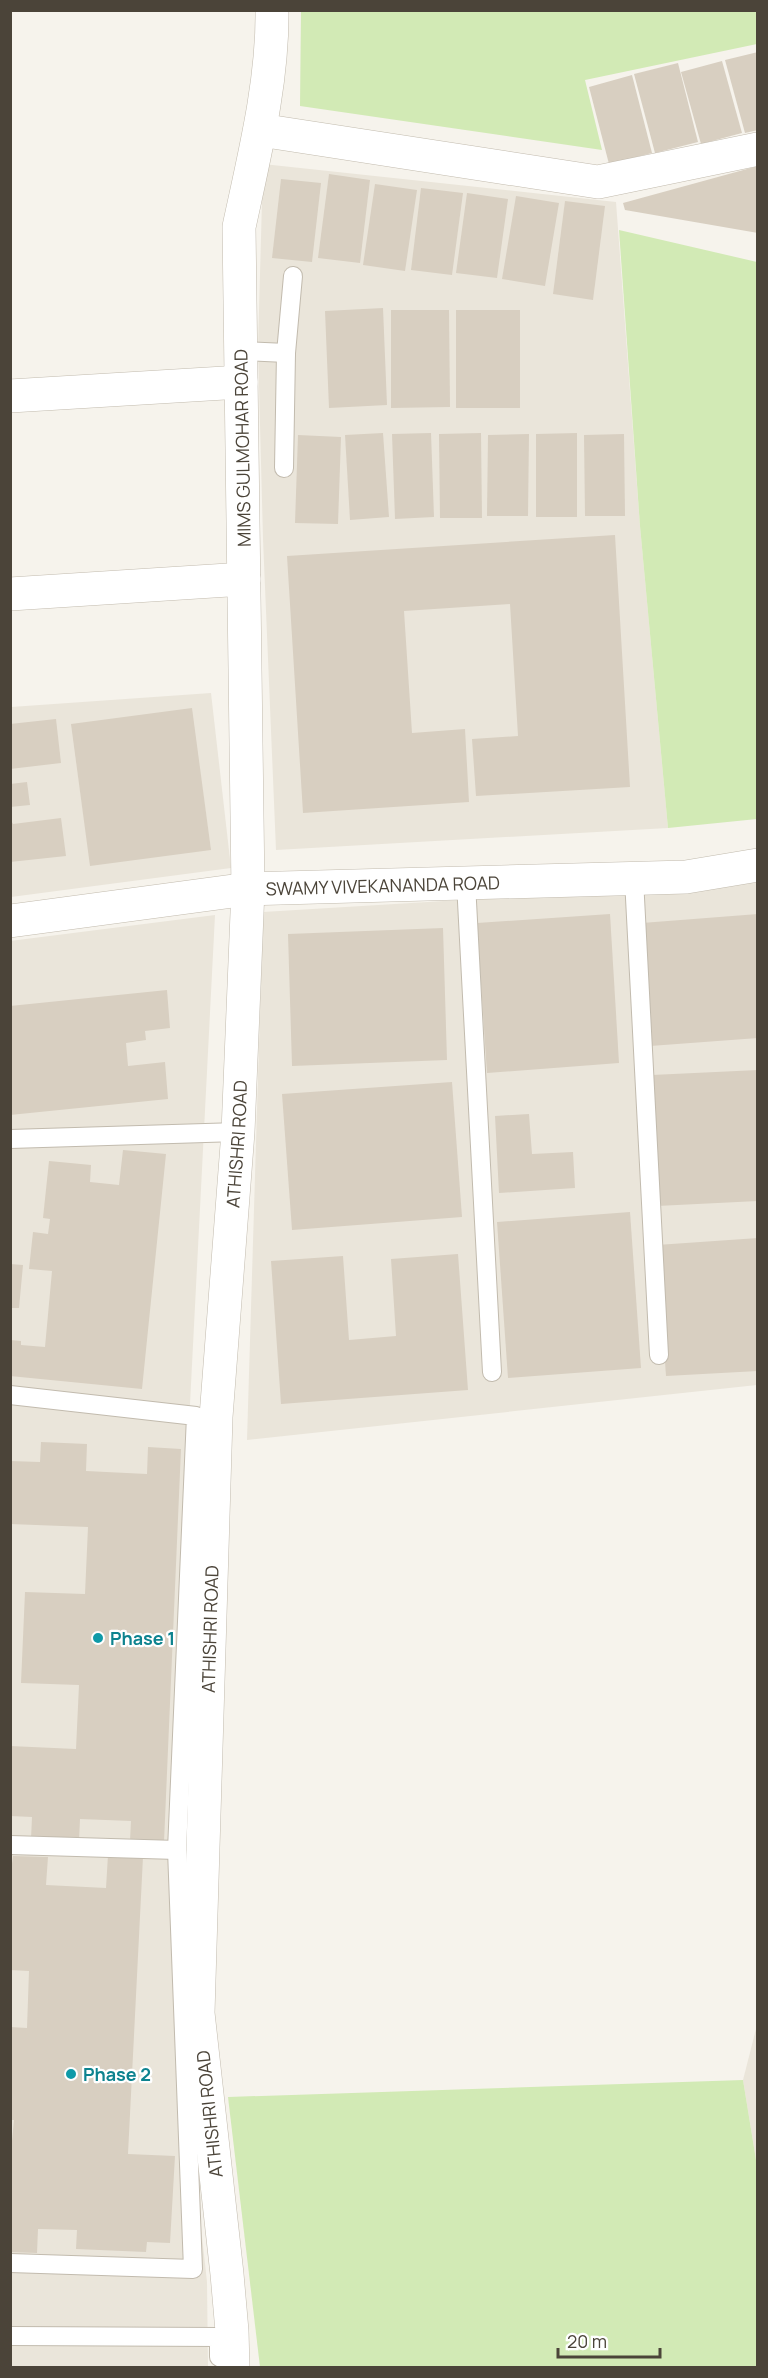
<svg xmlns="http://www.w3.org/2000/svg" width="768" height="2378" font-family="Manrope,sans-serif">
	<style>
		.residential { fill: #eae5da }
		.green { fill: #d2eab5 }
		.building { fill: #d8cfc1 }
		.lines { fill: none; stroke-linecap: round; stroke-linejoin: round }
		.service-casing { stroke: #c2bbae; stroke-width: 20 }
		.minor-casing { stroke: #c2bbae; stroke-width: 34 }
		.tertiary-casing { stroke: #c2bbae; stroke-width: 34 }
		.service { stroke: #fff; stroke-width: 18 }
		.minor { stroke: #fff; stroke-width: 33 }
		.tertiary { stroke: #fff; stroke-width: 33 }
		.culture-dot { fill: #0f9aa8; stroke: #fff; stroke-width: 2 }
		.labels { text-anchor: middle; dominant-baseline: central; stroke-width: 4.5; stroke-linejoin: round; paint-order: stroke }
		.street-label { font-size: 18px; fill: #4b4439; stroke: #fff }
		.culture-label { font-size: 18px; font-weight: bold; fill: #0d838f; stroke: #fff; text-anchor: start }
	</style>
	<rect width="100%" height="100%" fill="#f6f3ec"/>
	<g class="residential">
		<path d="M263 164 616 202 640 526 668 828 276 850 263 539 258 348Z"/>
		<path d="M211 693 231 868 11 897V707Z"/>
		<path d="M757 882V1385L247 1440 263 912Z"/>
		<path d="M215 915 190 1404 178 2017 207 2282 208 2367H11L10 941Z"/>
		<path d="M757 2025V2166L743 2080Z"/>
	</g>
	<g class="green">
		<path d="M301 11H757V44L585 80 602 150 300 106Z"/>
		<path d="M619 230 757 262V819L668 828 640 526Z"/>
		<path d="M743 2080 757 2166V2367H260L228 2097Z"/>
	</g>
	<g class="building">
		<path d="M758 52V130L745 133 725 60Z"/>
		<path d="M722 61 742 133 701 144 681 72Z"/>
		<path d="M678 63 698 142 655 153 634 74Z"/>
		<path d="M632 75 652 153 609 164 589 87Z"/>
		<path d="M758 166V233L625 210 623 203Z"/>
		<path d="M329 174 370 180 360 263 318 258Z"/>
		<path d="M281 179 321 183 312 262 272 258Z"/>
		<path d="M375 184 417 190 405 271 363 265Z"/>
		<path d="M421 188 463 193 452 275 411 270Z"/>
		<path d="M467 193 508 199 497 278 456 273Z"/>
		<path d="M516 196 559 203 545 286 502 279Z"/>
		<path d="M565 201 605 206 593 300 553 294Z"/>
		<path d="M383 308 387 405 329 408 325 311Z"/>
		<path d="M391 310H449L450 407 391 408Z"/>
		<rect x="456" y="310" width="64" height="98"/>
		<path d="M383 433 389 517 350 520 345 435Z"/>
		<path d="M431 433 434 517 395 519 392 434Z"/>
		<path d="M481 433 482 518H440L439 434Z"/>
		<path d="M577 433V517H536V434Z"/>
		<path d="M529 434 528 516H487L488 435Z"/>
		<path d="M624 434 625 516H585L584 435Z"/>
		<path d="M298 435 341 437 338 524 295 523Z"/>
		<path d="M615 535 630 787 476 796 472 739 518 736 510 604 404 611 412 733 465 729 469 802 303 813 287 556Z"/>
		<path d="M192 708 211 850 90 866 71 724Z"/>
		<path d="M56 719 61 763 10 769V724Z"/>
		<path d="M27 782 30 805 10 807V784Z"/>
		<path d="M61 818 66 856 10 862V819L13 824Z"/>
		<path d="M610 914 619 1063 487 1073 477 923Z"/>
		<path d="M758 914V1038L650 1046 642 923Z"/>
		<path d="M443 928 447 1060 292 1066 288 934Z"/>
		<path d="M167 990 170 1028 145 1031 146 1040 126 1043 128 1066 165 1062 168 1099 10 1115V1006Z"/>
		<path d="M758 1070V1201L657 1206 652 1075Z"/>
		<path d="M452 1082 462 1217 292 1230 282 1094Z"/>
		<path d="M529 1114 532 1154 573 1152 575 1188 499 1193 495 1116Z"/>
		<path d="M123 1150 166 1154 142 1389 10 1376V1340L21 1341V1345L45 1347 52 1271 29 1269 33 1232 48 1234 50 1219 43 1218 49 1161 91 1165 90 1182 119 1185Z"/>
		<path d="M630 1212 641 1368 508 1378 497 1222Z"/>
		<path d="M758 1238V1371L666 1376 657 1245Z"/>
		<path d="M458 1254 468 1390 281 1404 271 1261 343 1256 349 1340 396 1336 391 1259Z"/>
		<path d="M10 1264 23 1265 19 1308H10Z"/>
		<path d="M41 1442 87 1444 86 1471 147 1474 148 1447 181 1449 164 1842 130 1841 131 1821 80 1819 79 1841 31 1839 32 1817 10 1816V1746L76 1749 79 1685 21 1683 25 1592 85 1594 88 1527 10 1524V1461L40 1462Z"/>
		<path d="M108 1855 143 1857 128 2154 175 2156 170 2243 147 2242 146 2252 76 2249 77 2230 38 2229 37 2253 10 2252V2162L14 2120H10V2027L27 2028 29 1971 10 1970V1880L13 1856 48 1857 46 1885 106 1888Z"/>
	</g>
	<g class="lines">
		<g class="service-casing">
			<g id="service">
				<path d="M241 351 286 353"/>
				<path d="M284 468 286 353 293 276"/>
				<path d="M634 879 659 1355"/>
				<path d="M466 883 492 1372"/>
				<path d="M10 1139 238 1132"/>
				<path d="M10 1395 196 1416 177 1850 10 1845"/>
				<path d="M10 2263 193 2269 177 1850"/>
				<path d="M10 2336 219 2337V2357"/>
			</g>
		</g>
		<g class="minor-casing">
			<g id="minor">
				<path d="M260 130 598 182 758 149"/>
				<path d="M10 396 241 382"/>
				<path d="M10 594 244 579"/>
				<path id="s1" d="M233 2368 232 2331 227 2274 198 2013 216 1417 238 1132 248 889 239 227C254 157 273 82 272 10"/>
			</g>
		</g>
		<g class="tertiary-casing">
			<g id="tertiary">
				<path id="s2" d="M10 921 248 889 686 877 758 865"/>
			</g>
		</g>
		<use href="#service" class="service"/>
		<use href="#minor" class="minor"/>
		<use href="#tertiary" class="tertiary"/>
	</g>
	<g class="culture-dot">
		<circle cx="98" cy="1638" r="6"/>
		<circle cx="71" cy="2074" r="6"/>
	</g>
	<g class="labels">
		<g class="street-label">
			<text transform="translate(242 448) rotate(-91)">MIMS GULMOHAR ROAD</text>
			<text stroke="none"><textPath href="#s2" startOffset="375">SWAMY VIVEKANANDA ROAD</textPath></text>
			<text stroke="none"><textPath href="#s1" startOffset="1227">ATHISHRI ROAD</textPath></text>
			<text stroke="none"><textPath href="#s1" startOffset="741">ATHISHRI ROAD</textPath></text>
			<text transform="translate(209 2114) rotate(-96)">ATHISHRI ROAD</text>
		</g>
		<g class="culture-label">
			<text x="110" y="1638">Phase 1</text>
			<text x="83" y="2074">Phase 2</text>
		</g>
	</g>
	<rect width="768" height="2378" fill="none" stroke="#4b4439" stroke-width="24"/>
	<path d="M558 2348v9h102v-9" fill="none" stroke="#4b4439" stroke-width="3"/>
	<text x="567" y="2348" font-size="18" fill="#4b4439" stroke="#ffffff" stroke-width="4.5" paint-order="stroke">20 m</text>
</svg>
